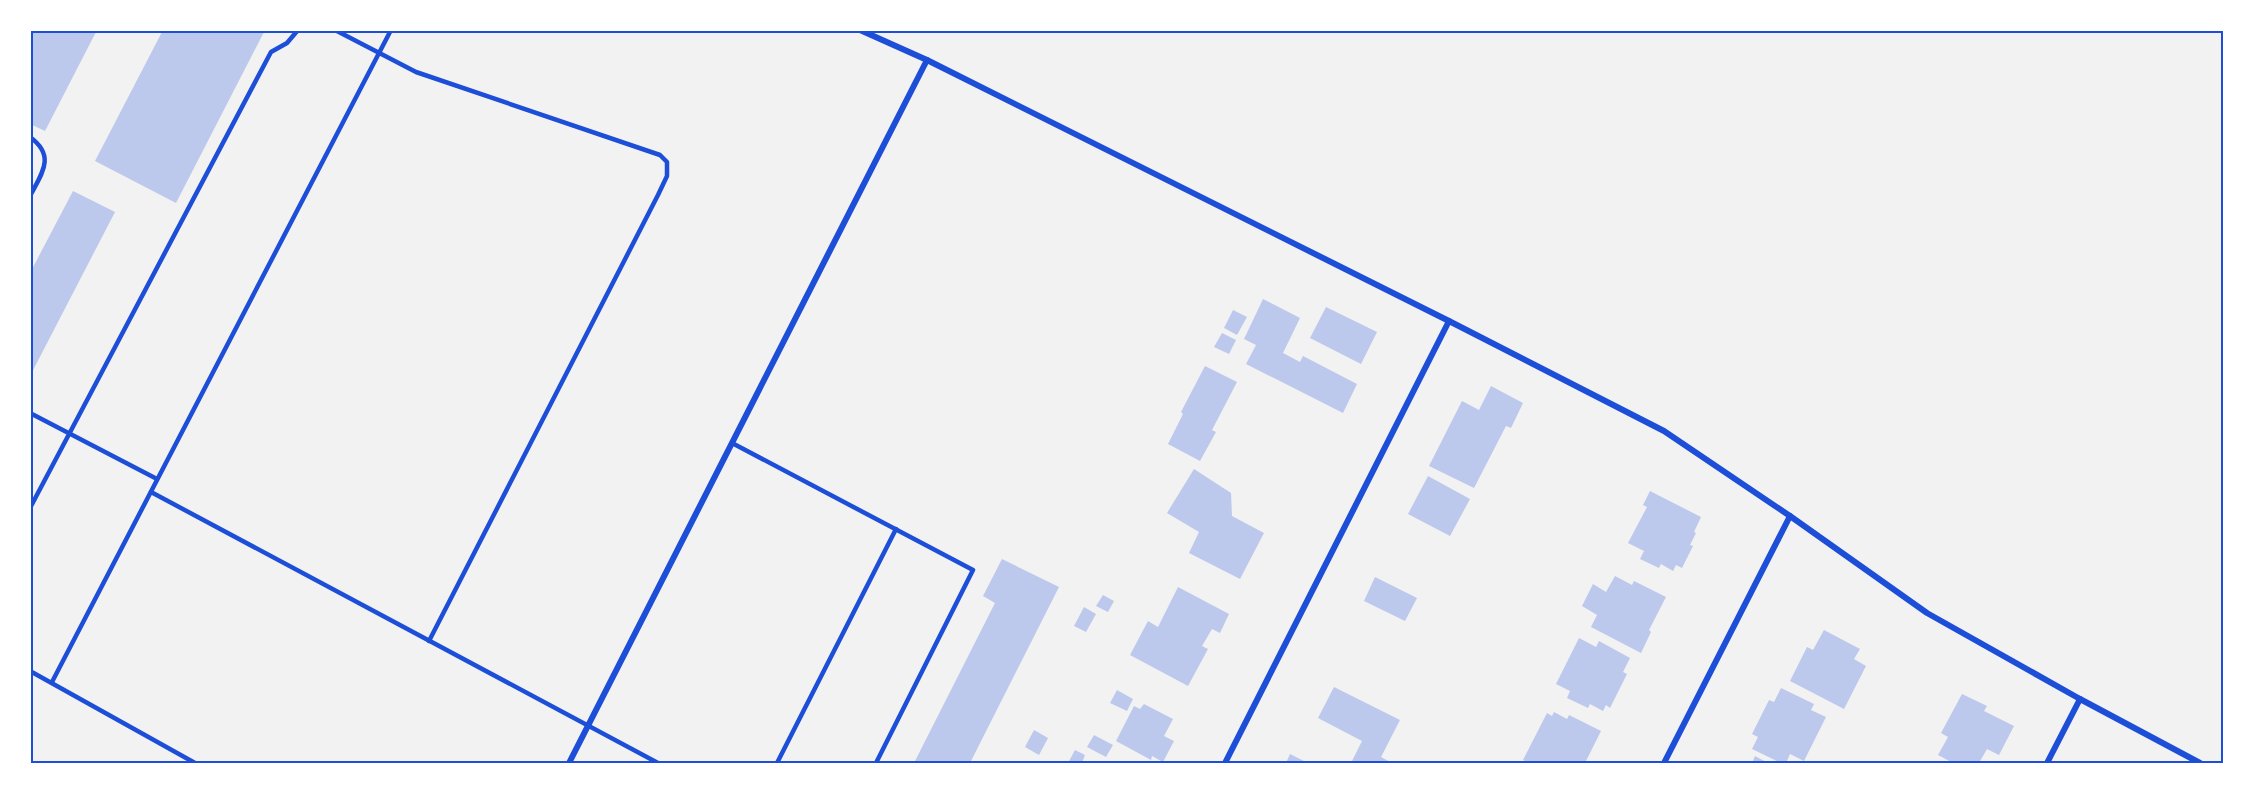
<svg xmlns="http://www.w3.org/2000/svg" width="2253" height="793" font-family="'DM Sans',sans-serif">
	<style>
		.building { fill: #bdc9ec }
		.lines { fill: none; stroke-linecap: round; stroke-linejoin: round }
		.service { stroke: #1d4ed8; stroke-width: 4.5 }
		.minor { stroke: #1d4ed8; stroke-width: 6 }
		.neatline { fill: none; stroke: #1d4ed8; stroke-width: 2 }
	</style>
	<rect width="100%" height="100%" fill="#f2f2f2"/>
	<g class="building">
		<path d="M30 30H97L45 131 30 124Z"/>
		<path d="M163 30H265L176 203 95 161Z"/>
		<path d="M73 191 115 212 30 376V273Z"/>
		<path d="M1263 299 1300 318 1283 353 1300 362 1303 356 1357 384 1343 413 1246 364 1256 345 1244 339Z"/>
		<path d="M1326 307 1377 332 1361 364 1310 338Z"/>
		<path d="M1233 310 1247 317 1237 335 1224 328Z"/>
		<path d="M1222 333 1236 340 1229 354 1214 347Z"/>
		<path d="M1205 366 1237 382 1212 430 1216 432 1200 461 1168 444 1183 414 1181 412Z"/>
		<path d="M1491 386 1523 403 1511 428 1506 426 1474 488 1429 466 1462 401 1479 410Z"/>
		<path d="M1194 469 1231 493 1232 516 1264 533 1240 579 1189 553 1199 532 1167 513Z"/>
		<path d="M1428 476 1470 499 1450 536 1408 514Z"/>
		<path d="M1650 491 1701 517 1694 532 1696 533 1690 545 1693 546 1682 568 1676 565 1673 571 1661 564 1659 568 1640 559 1644 551 1628 543 1647 507 1643 505Z"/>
		<path d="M1002 559 1059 587 970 763H914L995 603 983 596Z"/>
		<path d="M1615 576 1632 585 1634 581 1666 597 1649 630 1651 632 1641 653 1591 627 1597 615 1582 606 1593 584 1606 592Z"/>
		<path d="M1375 577 1417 598 1405 621 1364 601Z"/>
		<path d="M1178 587 1229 614 1220 633 1212 629 1202 646 1208 649 1188 686 1130 655 1148 621 1158 627Z"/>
		<path d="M1103 595 1114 601 1108 612 1096 606Z"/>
		<path d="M1084 607 1096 614 1086 632 1074 626Z"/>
		<path d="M1824 630 1860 649 1854 659 1866 666 1844 709 1790 681 1807 647 1813 650Z"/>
		<path d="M1579 638 1596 647 1599 641 1630 658 1623 672 1627 674 1610 708 1606 705 1603 711 1590 704 1588 708 1567 698 1570 691 1556 684Z"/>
		<path d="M1334 687 1400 720 1381 757 1392 763H1351L1362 741 1318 718Z"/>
		<path d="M1781 688 1814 704 1811 710 1826 717 1804 761 1790 754 1786 763H1781L1752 749 1758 737 1752 734 1769 700 1774 702Z"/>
		<path d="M1117 690 1133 699 1127 711 1110 703Z"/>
		<path d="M1962 694 1987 706 1984 711 2014 726 1999 755 1987 749 1979 763H1953L1938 755 1948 737 1941 733Z"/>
		<path d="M1144 704 1173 719 1164 736 1174 741 1163 762 1152 756 1151 760 1116 741 1134 706 1140 709Z"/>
		<path d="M1554 712 1567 719 1569 715 1601 731 1585 763H1528L1523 760 1547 713 1552 716Z"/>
		<path d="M1034 730 1048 738 1039 755 1025 747Z"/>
		<path d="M1094 735 1113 745 1106 757 1087 747Z"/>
		<path d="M1075 750 1085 755 1082 763H1068Z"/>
		<path d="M1290 754 1308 763H1286Z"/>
		<path d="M1755 756 1768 763H1752Z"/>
	</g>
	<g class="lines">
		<g class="service">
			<path d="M335 30 416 72 660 155 667 162V176L658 195 429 641"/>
			<path d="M30 137C56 156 42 173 30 196"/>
			<path d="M30 413 157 479"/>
			<path d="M732 443 973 570 876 763"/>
			<path d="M151 492 658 763"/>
			<path d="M30 508 271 52 287 43 298 30"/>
			<path d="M30 671 195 763"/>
			<path d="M52 682 391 30"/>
			<path d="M777 763 896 529"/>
		</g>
		<g class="minor">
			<path d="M860 30 927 60 1449 321 1664 431 1790 516 1927 613 2080 699 2200 763"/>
			<path d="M569 763 927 60"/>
			<path d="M1225 763 1449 321"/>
			<path d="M1664 763 1790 516"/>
			<path d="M2047 763 2080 699"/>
		</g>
	</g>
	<rect width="2253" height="793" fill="none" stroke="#ffffff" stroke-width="63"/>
	<rect x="32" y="32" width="2190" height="730" class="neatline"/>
</svg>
